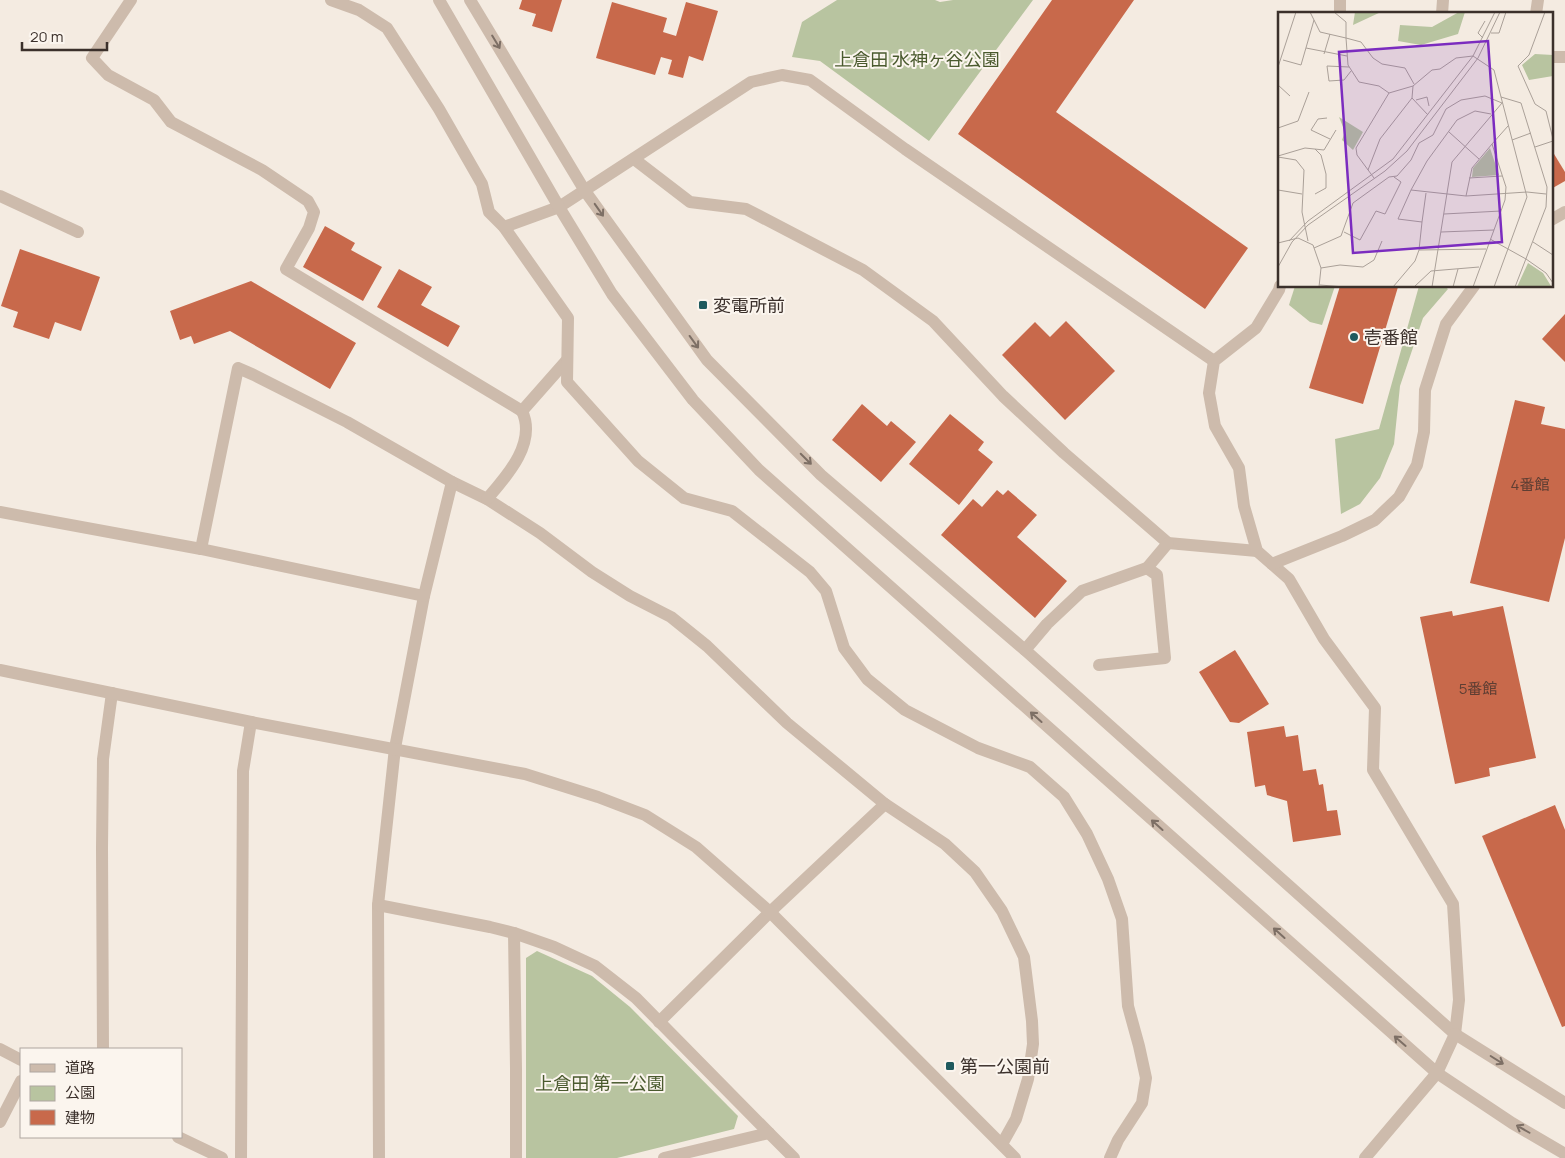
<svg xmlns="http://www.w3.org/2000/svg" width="1565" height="1158" font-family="Manrope,'Noto Sans JP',sans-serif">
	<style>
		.green { fill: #b8c4a0 }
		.building { fill: #c8694b }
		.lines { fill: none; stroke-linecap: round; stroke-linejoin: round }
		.minor { stroke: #cdbbac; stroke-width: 12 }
		.tertiary { stroke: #cdbbac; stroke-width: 12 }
		.oneway { stroke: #7d6f65 }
		.poi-dot { fill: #1f5a5e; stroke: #fbf5ee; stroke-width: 2 }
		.labels { text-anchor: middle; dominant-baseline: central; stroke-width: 4; stroke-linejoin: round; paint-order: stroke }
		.number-label { font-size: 15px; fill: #5e3e33 }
		.park-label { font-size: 18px; fill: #4a5a2e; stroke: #fbf5ee }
		.poi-label { font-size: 18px; fill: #3b302b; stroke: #fbf5ee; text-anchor: start }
		.inset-road { fill: none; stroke: #aaa098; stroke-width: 1 }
		.view { fill: #7b2cbf; fill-opacity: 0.15; stroke: #7b2cbf; stroke-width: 2.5 }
		.inset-edge { fill: none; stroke: #3b302b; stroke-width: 2.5 }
	</style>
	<rect width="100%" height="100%" fill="#f4ebe1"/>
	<g class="green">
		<path d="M837 0H935L940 2 953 0H1033L929 141 820 61 792 57 802 22Z"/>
		<path d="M1295 286H1335L1322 325 1310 322 1289 305Z"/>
		<path d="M1419 286H1444L1448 289 1423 318 1400 386 1394 444 1380 478 1360 504 1341 514 1335 439 1379 429Z"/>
		<path d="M537 951 592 976 630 1007 738 1116 734 1129 617 1158H526V958Z"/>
	</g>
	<g class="building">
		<path d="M522 0H562L552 32 532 26 536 14 519 9Z"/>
		<path d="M1052 0H1134L1056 112 1248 248 1205 309 958 134Z"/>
		<path d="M612 2 667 18 663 32 676 36 686 2 718 11 703 61 689 56 683 78 668 74 672 60 661 57 655 75 596 58Z"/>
		<path d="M1551 149 1565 172V181L1551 189Z"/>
		<path d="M325 226 355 243 351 250 382 267 363 301 303 267Z"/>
		<path d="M20 249 100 277 81 331 55 322 49 339 13 327 18 312 1 306Z"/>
		<path d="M399 269 432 287 421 305 460 326 448 347 377 307Z"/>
		<path d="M251 281 356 343 330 389 230 331 194 344 191 336 180 340 170 311Z"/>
		<path d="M1340 286 1398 287 1363 404 1309 388Z"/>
		<path d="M1565 314V362L1542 339Z"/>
		<path d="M1066 321 1115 371 1065 420 1002 355 1035 322 1050 337Z"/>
		<path d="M1515 400 1545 407 1541 424 1565 429V538L1549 602 1470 583Z"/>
		<path d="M862 404 887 426 891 421 916 442 881 482 832 440Z"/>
		<path d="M950 414 984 442 978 450 993 462 959 505 909 464Z"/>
		<path d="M997 490 1003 495 1008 490 1037 515 1017 537 1067 581 1035 618 941 535 973 499 982 507Z"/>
		<path d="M1503 606 1536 758 1489 768 1490 776 1455 784 1420 617 1452 611 1453 616Z"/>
		<path d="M1235 650 1269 704 1239 723 1230 722 1199 672Z"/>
		<path d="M1284 726 1286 737 1298 735 1303 771 1316 769 1319 785 1323 784 1327 811 1337 810 1341 835 1293 842 1287 801 1267 795 1265 785 1255 787 1247 732Z"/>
		<path d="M1555 805 1565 830V1026L1562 1027 1482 836Z"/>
	</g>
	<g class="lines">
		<g class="minor">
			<path d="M131 0 92 58 108 75 154 100 171 122 262 170 308 201 314 212 309 228 286 269 522 411 567 360"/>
			<path d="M331 0 359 10 387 28 439 109 482 184 489 212 504 227 568 318 567 382 638 461 684 498 732 511 810 572 826 591 844 648 867 679 905 710 978 748 1030 767 1064 797 1087 834 1108 879 1122 919 1128 1006 1139 1046 1146 1078 1142 1103 1118 1140 1110 1158"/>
			<path d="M1340 0V14"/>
			<path d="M1442 14 1443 0"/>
			<path d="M1536 14 1538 0"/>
			<path d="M1551 57H1565"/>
			<path d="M634 159 690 202 746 209 863 270 933 321 1003 396 1064 453 1168 543 1257 551"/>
			<path d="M0 196 78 232"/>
			<path d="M1551 220 1565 212"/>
			<path d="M504 227 559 207 751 82 782 75 810 80 905 149 1214 361"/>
			<path d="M1280 286 1279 290 1256 328 1214 361 1209 393 1215 426 1239 468 1244 506 1257 551 1289 579 1324 639 1375 708 1373 770 1453 904 1459 1000 1455 1034"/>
			<path d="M452 482 487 499 540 533 592 572 630 596 671 617 707 646 787 723 885 804 945 844 975 872 1002 911 1024 957 1032 1021 1033 1044 1028 1079 1016 1119 1002 1144"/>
			<path d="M487 499C507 476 537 443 522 411"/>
			<path d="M0 512 201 549 238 368 254 375 347 422 452 482 424 596 395 748 378 905 379 1158"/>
			<path d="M201 549 424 596"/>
			<path d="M1272 564 1342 536 1375 520 1399 497 1417 465 1424 432 1425 390 1446 324 1474 286"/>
			<path d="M1025 650 1047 624 1082 591 1147 568 1168 543"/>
			<path d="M1099 665 1165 658 1157 575 1147 568"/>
			<path d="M378 905 490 927 514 933 554 947 595 966 636 998 769 1133"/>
			<path d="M514 933 516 1069V1158"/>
			<path d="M659 1022 770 912 885 804"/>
			<path d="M0 1049 21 1060"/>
			<path d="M103 1049 102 848 103 759 112 693"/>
			<path d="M0 1122 21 1081"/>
			<path d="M178 1137 222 1158"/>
			<path d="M241 1158 243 771 251 722"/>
			<path d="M664 1158 769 1133 794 1158"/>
		</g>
		<g class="tertiary">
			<path d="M439 0 559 207 612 294 693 400 759 470 1437 1073 1512 1123 1565 1154"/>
			<path d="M470 0 585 191 707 360 821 475 1025 650 1455 1034 1565 1103"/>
			<path d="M0 670 251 722 525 774 598 797 645 815 696 847 770 912 1015 1158"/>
			<path d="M1365 1158 1437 1073 1455 1034"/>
		</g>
	</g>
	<defs><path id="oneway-shaft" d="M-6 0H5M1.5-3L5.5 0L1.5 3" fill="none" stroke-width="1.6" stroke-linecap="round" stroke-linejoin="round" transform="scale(1.25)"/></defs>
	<g class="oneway">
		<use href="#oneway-shaft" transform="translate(496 42) rotate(59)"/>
		<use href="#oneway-shaft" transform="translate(599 210) rotate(55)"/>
		<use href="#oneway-shaft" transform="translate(694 342) rotate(54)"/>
		<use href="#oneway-shaft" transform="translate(806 459) rotate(45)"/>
		<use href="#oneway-shaft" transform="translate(1036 717) rotate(-138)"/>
		<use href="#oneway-shaft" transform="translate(1157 825) rotate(-138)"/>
		<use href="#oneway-shaft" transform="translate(1279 933) rotate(-138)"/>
		<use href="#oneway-shaft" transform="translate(1400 1041) rotate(-139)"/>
		<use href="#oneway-shaft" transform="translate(1497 1060) rotate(32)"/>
		<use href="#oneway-shaft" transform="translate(1523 1129) rotate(-150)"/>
	</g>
	<g class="poi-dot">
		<rect x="698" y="300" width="10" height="10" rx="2.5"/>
		<circle cx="1354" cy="337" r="5"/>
		<rect x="945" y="1061" width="10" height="10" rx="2.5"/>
	</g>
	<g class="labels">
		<g class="number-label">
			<text x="1530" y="484">4番館</text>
			<text x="1478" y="688">5番館</text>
		</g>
		<g class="park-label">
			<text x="917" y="59">上倉田 水神ヶ谷公園</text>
			<text x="600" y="1083">上倉田 第一公園</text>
		</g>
		<g class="poi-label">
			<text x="713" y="305">変電所前</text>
			<text x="1364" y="337">壱番館</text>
			<text x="960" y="1066">第一公園前</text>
		</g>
	</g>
	<g transform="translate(1278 12)">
		<rect width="275" height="275" fill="#f4ebe1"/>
		<path d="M77 0H103L75 13ZM181 0H187L180 22 143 33 120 29 122 13 154 15ZM257 42 275 43V64L251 68 244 53ZM61 105 85 120 75 138 64 128 67 120ZM212 136 221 163 194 165 195 156ZM250 251 265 261 273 274 239 275Z" fill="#b8c4a0"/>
		<path class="inset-road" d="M32 0 42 20 68 26 70 53 81 70 101 74 111 81 135 74 154 58 162 57 178 46 195 44 216 58 249 185 216 275M56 0 68 10V26L83 30 95 46 104 52 127 56 136 72M267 0 251 43 240 54 257 92 268 99 275 127M213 21H221L228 0M205 26 200 21 207 9M28 36 69 44M46 42 52 22M5 48 23 53 36 8M0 55 18 0M71 55 49 54 51 69 66 68 73 59M0 73 12 84M223 85 243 91 269 175 268 195 237 275M134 86 150 103M138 88 149 85 151 94M49 106 40 107 33 118 52 127M0 116 20 109 31 80M171 120 201 147M234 128 253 121M257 135 275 129M0 144 27 136 46 138 58 118M0 145 18 148 26 158 24 200 30 229M90 158 102 127 134 86 135 74M96 166 79 143 78 136 111 81M191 166 224 164M0 178 24 182M133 178 149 149 179 108 197 99 213 102M37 182 48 176V162L43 143 37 137M188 184 194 156 214 132M166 202 223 199M144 210 148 181M66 220 82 228 98 199 107 202 123 170 116 165M163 220 216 218M212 227 248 247 268 261 275 271M11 229 30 209 115 147 195 44 217 0M255 230 275 243M0 231 20 226 35 233 43 256 41 275M36 236 63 224 75 191 111 165 119 164 133 148 141 131 155 123 168 97 183 88 207 84 224 91 174 150 154 275M208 237 141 238 144 210 120 207 133 178 188 184 249 180 268 182M0 255 14 230 30 213 107 159 129 139 200 46 222 0M43 256 62 253 85 255 96 248 104 229M42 273 67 275M115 275 137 249 141 238M136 275 153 259 201 255M175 275 180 257M195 275 227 188 228 175 214 132 230 114"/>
		<path class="view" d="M210 29 224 230 75 241 61 40Z"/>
		<rect width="275" height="275" class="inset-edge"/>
	</g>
	<rect x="20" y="1048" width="162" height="90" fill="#fbf5ee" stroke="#aea6a0"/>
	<rect x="30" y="1064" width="25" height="8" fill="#cdbbac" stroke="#aea6a0"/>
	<text x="65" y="1073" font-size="15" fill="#3b302b">道路</text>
	<rect x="30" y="1086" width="25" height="15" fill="#b8c4a0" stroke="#aea6a0"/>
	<text x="65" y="1098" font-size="15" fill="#3b302b">公園</text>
	<rect x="30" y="1110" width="25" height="15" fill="#c8694b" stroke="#aea6a0"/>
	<text x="65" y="1123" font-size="15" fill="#3b302b">建物</text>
	<path d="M22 42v8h85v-8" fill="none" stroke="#3b302b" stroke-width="2.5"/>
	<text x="30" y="42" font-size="15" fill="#3b302b" stroke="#fbf5ee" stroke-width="4" paint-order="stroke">20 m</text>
</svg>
